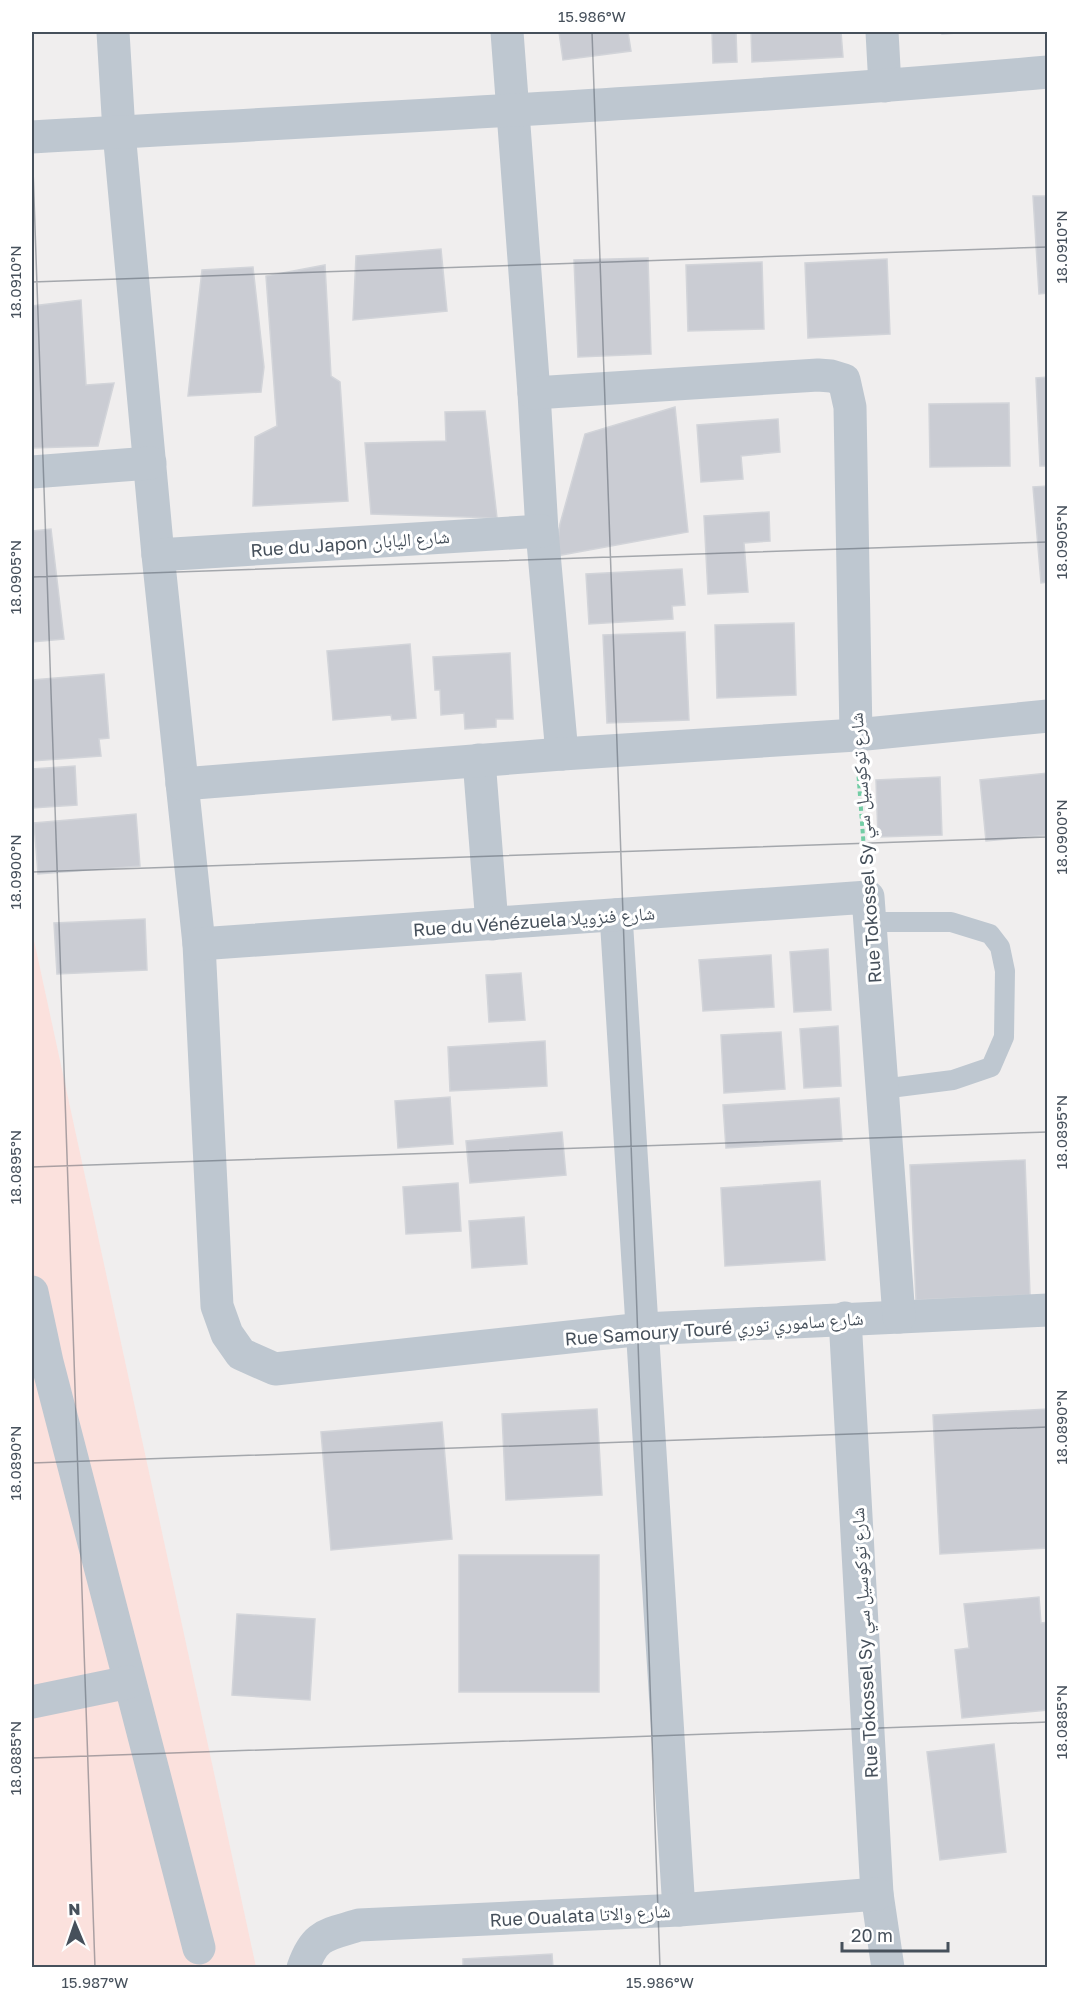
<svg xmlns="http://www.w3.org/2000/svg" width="1079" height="1999" font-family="'Golos Text','Noto Naskh Arabic',sans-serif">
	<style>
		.medical { fill: #fbe1dd }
		.building { fill: #caccd3; stroke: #d2d4d9; stroke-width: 1.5 }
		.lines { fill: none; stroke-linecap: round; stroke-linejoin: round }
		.path { stroke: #73cda5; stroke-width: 4; stroke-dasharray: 4.5 3; stroke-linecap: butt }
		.service { stroke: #bec7d0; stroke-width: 20 }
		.minor { stroke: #bec7d0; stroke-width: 33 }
		.ticks { fill: none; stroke: #46505b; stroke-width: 1.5; stroke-opacity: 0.45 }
		.labels { text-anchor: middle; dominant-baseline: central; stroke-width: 6; stroke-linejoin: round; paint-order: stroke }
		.street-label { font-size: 18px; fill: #46505b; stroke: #fff }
		.neatline { fill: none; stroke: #46505b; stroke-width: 2 }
		.ticks-label { font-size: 15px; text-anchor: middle; fill: #46505b }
	</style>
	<rect width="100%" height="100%" fill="#f0eeee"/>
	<path class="medical" d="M32 931 256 1967H32Z"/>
	<g class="building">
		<path d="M559 32H628L631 51 563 60Z"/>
		<path d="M712 32H736L737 62 713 63Z"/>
		<path d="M751 32H841L843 57 752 62Z"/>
		<path d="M942 32H975L942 34Z"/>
		<path d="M1033 196H1048V293L1039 294Z"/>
		<path d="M441 249 447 311 353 320 356 256Z"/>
		<path d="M648 258 651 354 578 357 574 260Z"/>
		<path d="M887 259 890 334 808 338 805 263Z"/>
		<path d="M762 262 764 329 688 331 686 265Z"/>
		<path d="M325 265 331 376 340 382 348 501 253 506 255 437 277 426 266 276Z"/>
		<path d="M253 267 264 367 261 392 188 396 202 270Z"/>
		<path d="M81 300 86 385 114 383 98 446 32 448V306Z"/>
		<path d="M1048 377V466H1040L1036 378Z"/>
		<path d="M1009 403 1010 466 930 467 929 404Z"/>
		<path d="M675 407 688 532 556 556 560 524 585 434Z"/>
		<path d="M485 411 497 518 371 514 365 443 446 441 445 412Z"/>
		<path d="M778 419 780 452 741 456 743 479 701 482 697 425Z"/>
		<path d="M1048 486V582L1041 583 1033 487Z"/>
		<path d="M769 512 770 541 744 543 748 592 708 594 704 516Z"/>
		<path d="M51 529 64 639 32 642V531Z"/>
		<path d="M682 569 685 605 672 606 673 619 589 624 586 574Z"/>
		<path d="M794 623 796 695 717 698 715 625Z"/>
		<path d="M685 632 689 720 607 723 603 635Z"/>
		<path d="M410 644 416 718 392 720 391 715 333 720 327 651Z"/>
		<path d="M510 653 513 719H496V727L465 729 464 713 441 715 440 690H435L433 657Z"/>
		<path d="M104 674 109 738 99 739 101 756 32 761V680Z"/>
		<path d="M75 766 77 805 32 808V769Z"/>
		<path d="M1048 773V835L986 841 980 780Z"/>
		<path d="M940 777 942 835 878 837 876 780Z"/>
		<path d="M136 814 140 866 38 874 34 823Z"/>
		<path d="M145 919 147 970 57 974 54 923Z"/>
		<path d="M828 949 831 1010 794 1012 790 952Z"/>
		<path d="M771 955 774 1007 703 1011 699 960Z"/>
		<path d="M521 973 525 1020 489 1022 486 975Z"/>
		<path d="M838 1026 841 1086 804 1088 800 1029Z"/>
		<path d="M781 1032 785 1089 724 1093 721 1035Z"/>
		<path d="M545 1041 547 1086 450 1091 448 1047Z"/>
		<path d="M450 1097 453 1144 398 1148 395 1101Z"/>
		<path d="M839 1098 842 1141 726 1148 723 1105Z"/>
		<path d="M562 1132 566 1175 470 1183 466 1141Z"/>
		<path d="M1025 1160 1030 1295 916 1300 910 1165Z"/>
		<path d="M820 1181 825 1260 725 1266 721 1188Z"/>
		<path d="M458 1183 461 1231 406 1234 403 1187Z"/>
		<path d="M524 1217 527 1264 472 1268 469 1221Z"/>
		<path d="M597 1409 602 1495 506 1500 502 1414Z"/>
		<path d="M1048 1409V1548L940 1554 933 1415Z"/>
		<path d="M442 1422 452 1539 331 1550 321 1432Z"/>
		<rect x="459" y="1555" width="140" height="137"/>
		<path d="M1039 1597 1041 1623 1048 1622V1710L962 1718 955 1650 969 1648 964 1604Z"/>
		<path d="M237 1614 315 1619 310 1700 232 1695Z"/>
		<path d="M994 1744 1006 1852 940 1860 927 1752Z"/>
		<path d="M552 1954 553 1968H463V1959Z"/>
	</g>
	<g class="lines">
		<path class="path" d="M858 769 865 863"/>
		<path class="service" d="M870 922H951L990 934 1000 947 1005 971 1004 1037 991 1067 953 1080 882 1089"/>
		<g class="minor">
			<path d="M113 32 119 132 158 555 199 944 217 1306 227 1334 241 1354 275 1369 643 1329 1048 1310"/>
			<path d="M507 32 534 393 542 531 562 754"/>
			<path d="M882 32 885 86"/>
			<path d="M32 137C370 118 709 102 1048 72"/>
			<path d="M534 393 818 375 831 376 844 380 850 407 856 735"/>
			<path d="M32 472 150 463"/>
			<path d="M158 555 542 531"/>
			<path d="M479 760 492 924"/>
			<path d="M182 784 562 754 856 735 1048 716"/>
			<path d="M616 915 679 1910"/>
			<path d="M199 944 868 897 899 1317"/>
			<path d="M32 1292 47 1362 199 1948"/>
			<path d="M845 1318 877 1894 888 1968"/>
			<path d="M32 1702 129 1682"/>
			<path d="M303 1968C315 1933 327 1935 359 1925L679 1910 877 1894"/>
		</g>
	</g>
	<path class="ticks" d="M592 32 660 1968M32 140 95 1968M32 282 1048 247M32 577 1048 542M32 872 1048 837M32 1167 1048 1132M32 1463 1048 1427M32 1758 1048 1722"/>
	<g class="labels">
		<g class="street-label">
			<text transform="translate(350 543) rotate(-4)">Rue du Japon شارع اليابان</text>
			<text transform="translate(865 848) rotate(-94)">Rue Tokossel Sy شارع توكوسيل سي</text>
			<text transform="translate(534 921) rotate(-4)">Rue du Vénézuela شارع فنزويلا</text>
			<text transform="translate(714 1328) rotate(-4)">Rue Samoury Touré شارع ساموري توري</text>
			<text transform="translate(864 1643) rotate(-93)">Rue Tokossel Sy شارع توكوسيل سي</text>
			<text transform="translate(580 1915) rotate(-3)">Rue Oualata شارع والاتا</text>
		</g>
	</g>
	<rect width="1079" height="1999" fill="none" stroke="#ffffff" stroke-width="66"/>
	<g transform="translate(75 1924) rotate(358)" stroke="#ffffff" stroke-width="4.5" paint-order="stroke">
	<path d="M0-4.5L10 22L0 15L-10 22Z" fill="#46505b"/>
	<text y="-9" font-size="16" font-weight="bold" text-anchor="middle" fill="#46505b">N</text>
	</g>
	<path d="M842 1942v9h106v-9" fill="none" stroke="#46505b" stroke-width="3"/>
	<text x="851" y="1942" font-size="18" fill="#46505b" stroke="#ffffff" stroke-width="4.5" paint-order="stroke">20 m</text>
	<rect x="33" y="33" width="1013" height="1933" class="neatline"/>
	<g class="ticks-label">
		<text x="592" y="22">15.986°W</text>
		<text transform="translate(1062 247) rotate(-90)" y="5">18.0910°N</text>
		<text transform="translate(16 282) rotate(-90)" y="5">18.0910°N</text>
		<text transform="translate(1062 542) rotate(-90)" y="5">18.0905°N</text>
		<text transform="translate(16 577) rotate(-90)" y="5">18.0905°N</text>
		<text transform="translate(1062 837) rotate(-90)" y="5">18.0900°N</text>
		<text transform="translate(16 872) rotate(-90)" y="5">18.0900°N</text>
		<text transform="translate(1062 1132) rotate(-90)" y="5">18.0895°N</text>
		<text transform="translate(16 1167) rotate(-90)" y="5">18.0895°N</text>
		<text transform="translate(1062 1427) rotate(-90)" y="5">18.0890°N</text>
		<text transform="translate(16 1463) rotate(-90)" y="5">18.0890°N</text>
		<text transform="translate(1062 1722) rotate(-90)" y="5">18.0885°N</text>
		<text transform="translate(16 1758) rotate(-90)" y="5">18.0885°N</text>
		<text x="95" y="1988">15.987°W</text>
		<text x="660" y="1988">15.986°W</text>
	</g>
</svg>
